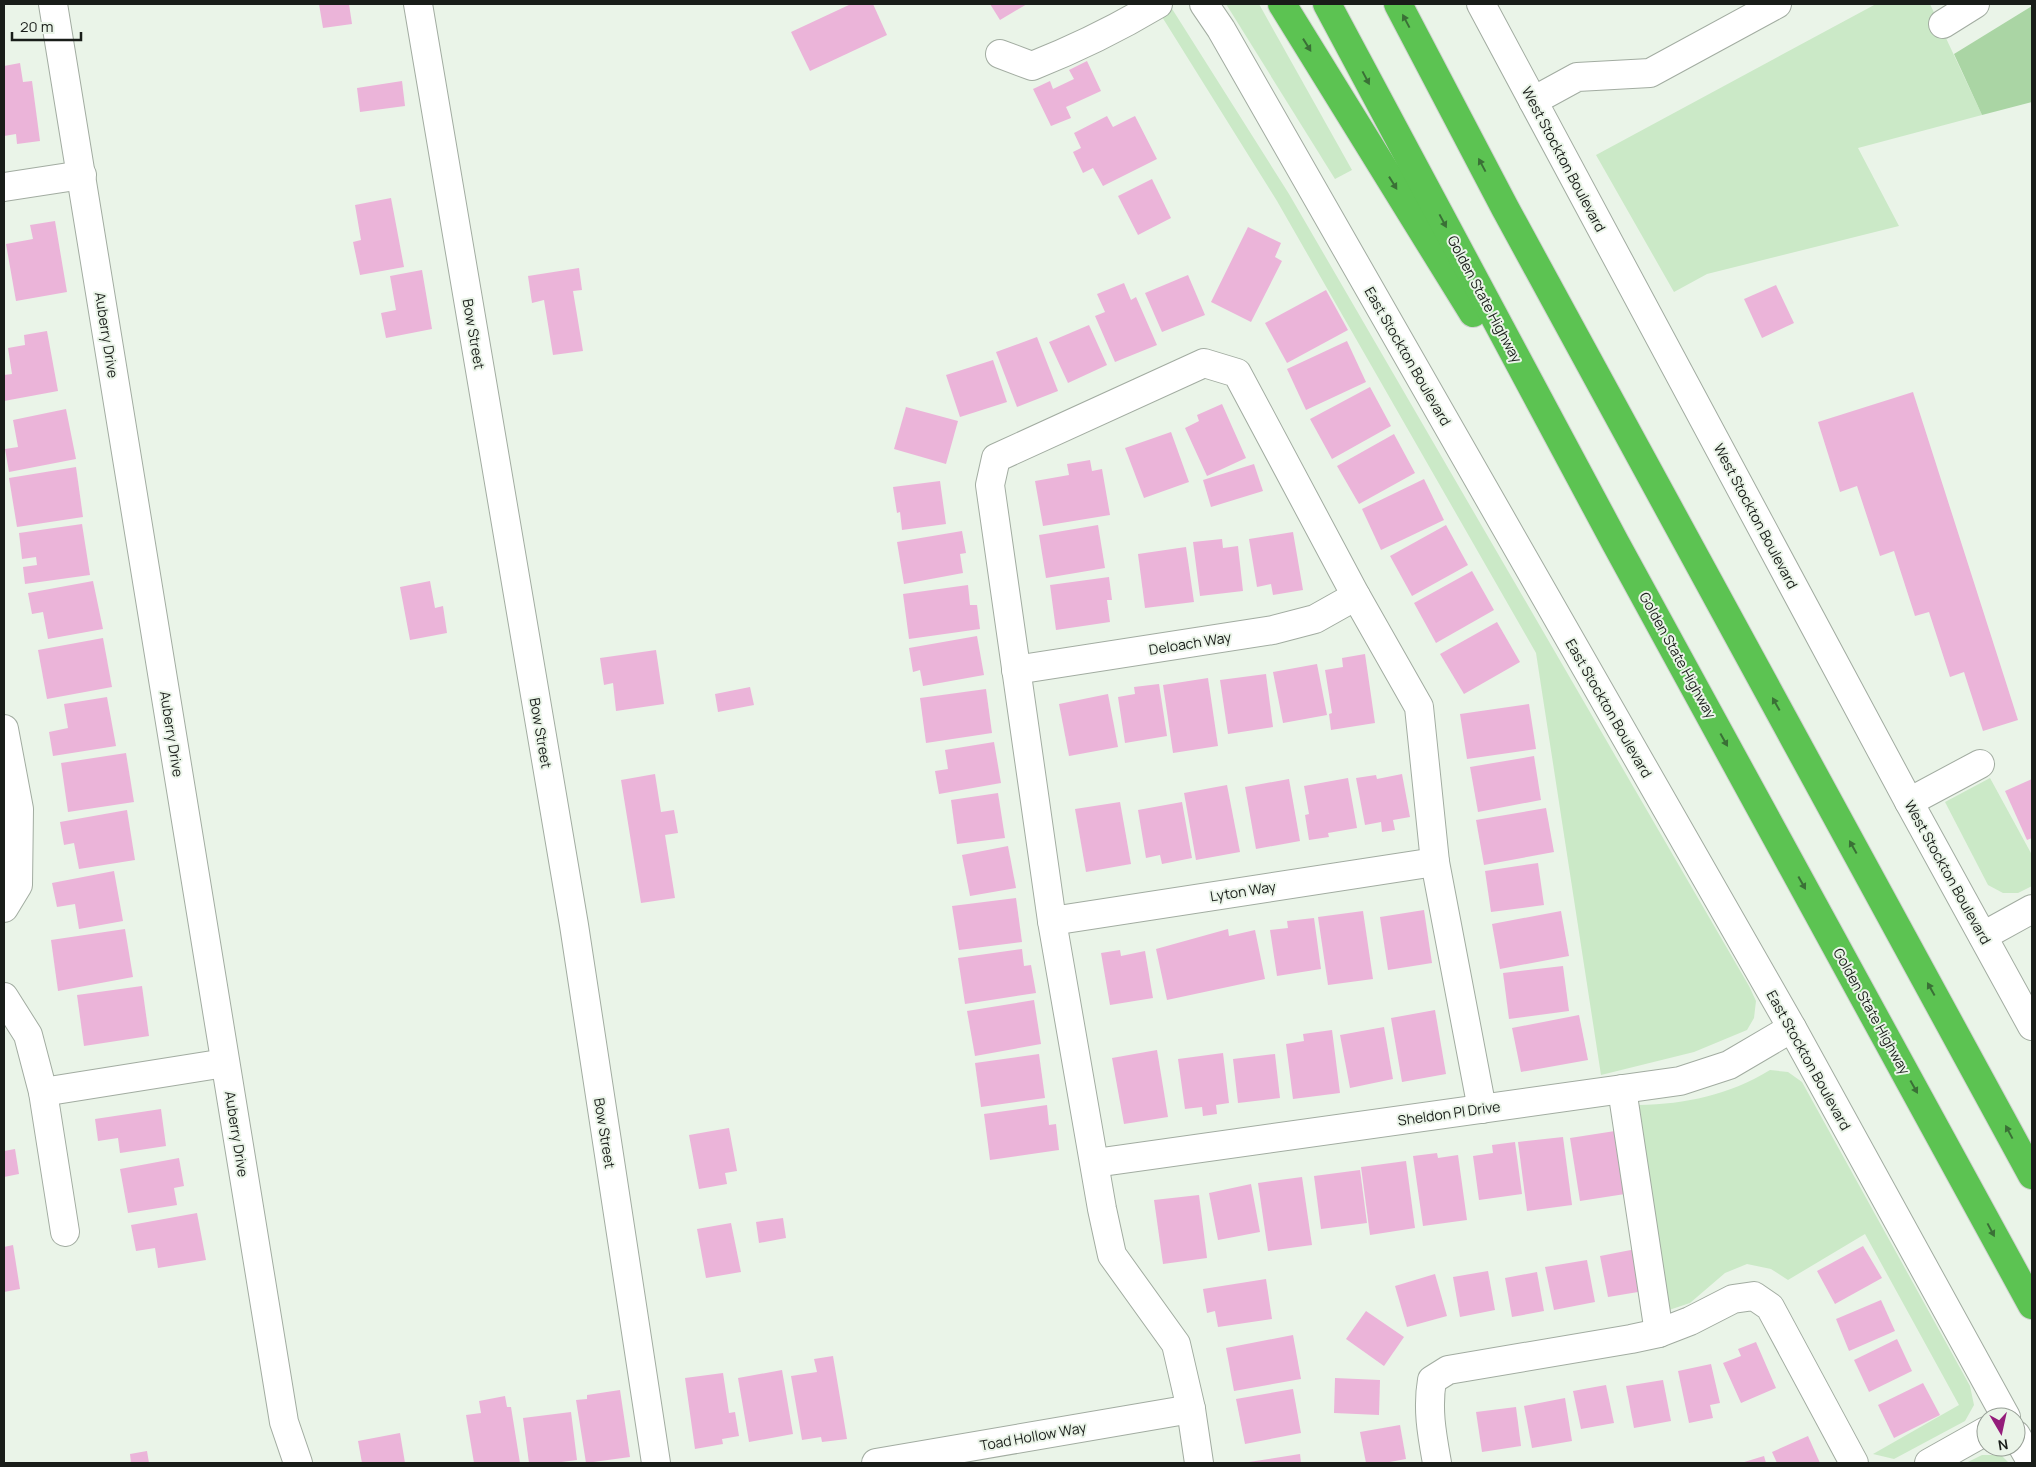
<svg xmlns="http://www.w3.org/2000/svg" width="2036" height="1467" font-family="Manrope,sans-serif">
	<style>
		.green { fill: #cbe9c7 }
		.water { fill: #aad5a4 }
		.building { fill: #ebb4d9 }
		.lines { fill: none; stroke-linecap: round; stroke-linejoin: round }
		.minor-casing { stroke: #a2aca1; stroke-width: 30 }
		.highway-casing { stroke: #d1d2d1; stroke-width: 30 }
		.minor { stroke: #fff; stroke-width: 28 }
		.highway { stroke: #5cc352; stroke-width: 28 }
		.oneway { fill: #3a7036 }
		.labels { text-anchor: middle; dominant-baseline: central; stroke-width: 4; stroke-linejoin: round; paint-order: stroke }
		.street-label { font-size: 14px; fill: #191d19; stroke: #eaf4e8 }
	</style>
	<rect width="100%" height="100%" fill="#eaf4e8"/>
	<g class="green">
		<path d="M1154 4H1169L1289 194 1749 986 1756 1001 1754 1018 1747 1030 1694 1052 1601 1075 1536 653 1277 201Z"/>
		<path d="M1226 4H1259L1352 170 1335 179Z"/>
		<path d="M1876 4H1930L1982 115 1858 148 1899 226 1707 274 1674 292 1596 155Z"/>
		<path d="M1990 778 2032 855V886L2018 893H2003L1988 885 1945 802Z"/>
		<path d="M1770 1070 1788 1072 1802 1082 1970 1386 1974 1405 1965 1421 1894 1459 1873 1454 1959 1405 1865 1234 1788 1280 1771 1269 1747 1264 1725 1273 1690 1303 1669 1310 1639 1105C1686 1104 1729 1095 1770 1070Z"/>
		<path d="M1982 1455H2001L2009 1463H1966Z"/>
	</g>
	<path class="water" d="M2032 6V102L1982 115 1954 54Z"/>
	<g class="building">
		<path d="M319 4H349L352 24 323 28Z"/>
		<path d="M851 4H873L887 35 810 71 791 32Z"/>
		<path d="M990 4H1027L1000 20Z"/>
		<path d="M1087 61 1101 91 1066 107 1071 118 1051 126 1033 89 1050 81 1053 89 1074 79 1069 70Z"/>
		<path d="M20 63 23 82 32 81 40 141 17 144 16 134 4 136V66Z"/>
		<path d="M402 81 405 106 360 112 357 88Z"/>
		<path d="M1107 116 1113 127 1135 116 1157 159 1103 186 1093 168 1083 173 1073 152 1081 148 1074 133Z"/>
		<path d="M1152 179 1171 218 1138 235 1118 196Z"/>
		<path d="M391 198 404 267 360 275 353 242 361 240 355 205Z"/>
		<path d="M55 221 67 292 16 301 6 244 33 239 30 225Z"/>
		<path d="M1248 227 1281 243 1275 257 1282 261 1251 322 1211 302Z"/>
		<path d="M579 268 582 290 573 291 583 351 553 355 544 300 532 303 528 276Z"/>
		<path d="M422 270 432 329 386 338 381 313 396 310 390 276Z"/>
		<path d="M1188 275 1205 315 1162 332 1145 293Z"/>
		<path d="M1124 283 1131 300 1136 297 1157 345 1115 362 1095 316 1105 312 1097 294Z"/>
		<path d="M1776 285 1794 323 1762 338 1744 299Z"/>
		<path d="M1326 290 1348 330 1287 363 1265 323Z"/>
		<path d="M1089 325 1107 365 1068 383 1049 342Z"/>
		<path d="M47 331 58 391 4 401V375L12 374 8 348 25 345 24 335Z"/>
		<path d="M1037 337 1058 391 1017 407 996 352Z"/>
		<path d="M1347 341 1366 382 1306 410 1287 369Z"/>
		<path d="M993 360 1007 402 960 417 946 375Z"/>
		<path d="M1370 387 1391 426 1332 459 1310 419Z"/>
		<path d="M1913 392 2018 720 1983 731 1964 672 1950 677 1929 612 1915 616 1894 551 1880 556 1857 486 1840 492 1818 422Z"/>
		<path d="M1222 404 1246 458 1207 476 1185 428 1199 421 1197 415Z"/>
		<path d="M906 407 958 421 946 464 894 449Z"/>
		<path d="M66 409 76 459 9 472 5 449 18 447 13 420Z"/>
		<path d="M1171 432 1189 482 1144 498 1125 448Z"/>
		<path d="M1394 434 1415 473 1359 504 1337 466Z"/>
		<path d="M1090 460 1092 471 1102 469 1110 515 1043 526 1035 481 1069 475 1067 464Z"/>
		<path d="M1254 464 1263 491 1211 507 1203 480Z"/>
		<path d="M76 467 83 517 17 527 9 478Z"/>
		<path d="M1424 479 1444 520 1381 550 1362 509Z"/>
		<path d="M940 481 946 524 902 530 900 512 897 513 893 487Z"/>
		<path d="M82 524 90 575 25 584 23 567 37 565 36 557 22 559 19 533Z"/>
		<path d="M1098 525 1105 568 1046 578 1039 535Z"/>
		<path d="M1446 525 1468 565 1412 596 1390 556Z"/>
		<path d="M962 531 966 553 960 554 963 573 904 584 897 542Z"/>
		<path d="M1293 532 1303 590 1273 595 1271 584 1257 587 1249 539Z"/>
		<path d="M1222 539 1223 548 1238 546 1243 591 1200 596 1193 542Z"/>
		<path d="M1186 547 1194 602 1145 608 1138 554Z"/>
		<path d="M1472 571 1494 610 1436 643 1414 603Z"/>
		<path d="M1109 577 1112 600H1107L1110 622 1056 630 1050 585Z"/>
		<path d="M93 581 103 629 48 639 43 612 32 614 28 593Z"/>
		<path d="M430 581 435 608 443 606 447 633 410 640 400 587Z"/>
		<path d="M968 585 970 605H977L980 629 909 639 903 594Z"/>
		<path d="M1497 622 1520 662 1464 694 1440 654Z"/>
		<path d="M977 636 984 675 923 686 920 670 913 672 909 648Z"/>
		<path d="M103 638 112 687 47 699 38 650Z"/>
		<path d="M656 650 664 704 616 711 613 683 604 685 600 658Z"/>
		<path d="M1365 654 1375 723 1331 730 1329 714 1332 713 1325 670 1343 667 1342 658Z"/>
		<path d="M1317 664 1327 715 1283 723 1273 672Z"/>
		<path d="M1266 674 1273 727 1228 734 1220 680Z"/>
		<path d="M1208 678 1218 746 1173 753 1163 685Z"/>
		<path d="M1159 684 1167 736 1125 743 1118 697 1135 694 1134 687Z"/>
		<path d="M750 687 754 705 718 712 715 694Z"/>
		<path d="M986 689 992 733 926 743 920 698Z"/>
		<path d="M1108 694 1118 747 1069 756 1059 704Z"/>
		<path d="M107 697 116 746 53 756 49 732 68 728 64 704Z"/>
		<path d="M1529 704 1536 749 1467 759 1460 714Z"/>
		<path d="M994 742 1001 783 939 794 935 771 948 769 945 750Z"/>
		<path d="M126 753 134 802 68 812 61 763Z"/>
		<path d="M1534 756 1541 800 1478 812 1470 767Z"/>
		<path d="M655 774 661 812 674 810 678 833 665 835 675 898 641 903 621 780Z"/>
		<path d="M1402 774 1410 817 1393 820 1395 830 1382 832 1381 822 1365 825 1356 778 1376 775 1377 779Z"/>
		<path d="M1348 778 1357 828 1328 833 1329 837 1309 840 1305 815 1309 814 1304 786Z"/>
		<path d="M1289 779 1300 841 1256 849 1245 787Z"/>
		<path d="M2032 779V838L2027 840 2005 791Z"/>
		<path d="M1227 785 1240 852 1196 860 1184 793Z"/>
		<path d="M998 793 1005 838 957 844 951 800Z"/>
		<path d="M1120 802 1131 864 1086 872 1075 809Z"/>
		<path d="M1182 802 1192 858 1162 864 1160 855 1146 858 1138 810Z"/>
		<path d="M1546 808 1554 852 1484 865 1476 820Z"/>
		<path d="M127 810 135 860 79 869 74 843 64 845 60 822Z"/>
		<path d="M1008 846 1016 888 970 896 962 855Z"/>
		<path d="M1538 863 1544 905 1491 912 1485 871Z"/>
		<path d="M114 871 123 921 79 929 75 904 57 907 52 883Z"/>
		<path d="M1016 898 1022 942 959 950 952 906Z"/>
		<path d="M1424 910 1432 963 1388 970 1380 917Z"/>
		<path d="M1363 911 1373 979 1328 985 1318 917Z"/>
		<path d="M1561 911 1569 956 1500 969 1492 924Z"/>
		<path d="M1314 918 1321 969 1277 976 1270 930 1288 928 1287 921Z"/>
		<path d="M125 929 133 977 58 991 51 940Z"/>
		<path d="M1228 929 1229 936 1255 930 1265 979 1167 1000 1156 949Z"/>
		<path d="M1022 949 1024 966 1031 965 1036 993 965 1004 958 958Z"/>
		<path d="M1120 950 1121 956 1145 951 1153 998 1110 1005 1101 953Z"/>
		<path d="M1563 966 1569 1011 1509 1019 1503 973Z"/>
		<path d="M142 986 149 1036 84 1046 77 995Z"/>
		<path d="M1034 1000 1041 1044 975 1056 967 1011Z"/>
		<path d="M1435 1010 1446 1074 1402 1082 1391 1018Z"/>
		<path d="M1579 1015 1588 1060 1521 1072 1512 1028Z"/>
		<path d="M1384 1027 1393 1079 1350 1088 1340 1035Z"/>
		<path d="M1332 1030 1340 1093 1293 1099 1286 1044 1304 1041 1303 1034Z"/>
		<path d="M1157 1050 1168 1117 1124 1124 1112 1058Z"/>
		<path d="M1223 1053 1229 1103 1216 1105 1217 1114 1203 1116 1202 1107 1185 1109 1178 1059Z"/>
		<path d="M1039 1054 1045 1098 981 1107 975 1063Z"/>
		<path d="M1275 1054 1280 1098 1238 1103 1233 1059Z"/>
		<path d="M1047 1105 1049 1125 1056 1124 1059 1150 990 1160 984 1114Z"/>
		<path d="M161 1109 166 1146 120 1153 118 1138 98 1141 95 1119Z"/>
		<path d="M729 1128 737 1171 725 1173 727 1184 699 1189 689 1135Z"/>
		<path d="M1615 1131 1625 1194 1580 1201 1570 1138Z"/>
		<path d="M1563 1137 1572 1205 1527 1211 1518 1142Z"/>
		<path d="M1515 1142 1522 1194 1479 1200 1473 1156 1493 1153 1492 1145Z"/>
		<path d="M15 1149 19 1174 4 1177V1151Z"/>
		<path d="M1437 1153 1438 1158 1458 1155 1467 1220 1423 1226 1413 1156Z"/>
		<path d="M179 1158 184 1186 174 1188 177 1205 128 1213 120 1169Z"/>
		<path d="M1406 1161 1415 1228 1370 1235 1361 1167Z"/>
		<path d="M1360 1170 1367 1223 1321 1229 1314 1176Z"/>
		<path d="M1302 1177 1312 1245 1268 1251 1258 1183Z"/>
		<path d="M1251 1184 1260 1232 1218 1240 1209 1193Z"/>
		<path d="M1199 1195 1207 1258 1163 1264 1154 1200Z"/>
		<path d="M197 1213 206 1260 158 1268 155 1248 136 1251 131 1225Z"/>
		<path d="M783 1218 786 1238 759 1243 756 1222Z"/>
		<path d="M731 1223 741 1272 706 1278 697 1229Z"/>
		<path d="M13 1245 20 1289 4 1292V1247Z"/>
		<path d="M1863 1246 1882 1278 1835 1304 1817 1271Z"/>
		<path d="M1636 1249 1644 1291 1608 1297 1600 1256Z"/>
		<path d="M1587 1260 1595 1302 1554 1310 1545 1267Z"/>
		<path d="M1488 1271 1495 1310 1460 1317 1453 1277Z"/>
		<path d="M1537 1272 1544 1311 1512 1317 1505 1278Z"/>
		<path d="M1435 1274 1447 1316 1407 1327 1395 1286Z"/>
		<path d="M1266 1279 1272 1319 1218 1327 1215 1311 1207 1313 1203 1289Z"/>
		<path d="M1881 1300 1895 1331 1849 1351 1836 1319Z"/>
		<path d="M1366 1311 1404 1337 1384 1366 1346 1339Z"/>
		<path d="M1293 1335 1301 1379 1234 1391 1226 1348Z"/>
		<path d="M1897 1339 1912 1371 1869 1392 1854 1360Z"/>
		<path d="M1756 1342 1776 1388 1741 1403 1723 1363 1741 1356 1738 1349Z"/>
		<path d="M833 1356 847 1439 822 1442 821 1437 802 1440 791 1376 817 1372 814 1359Z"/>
		<path d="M1711 1364 1720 1403 1710 1405 1713 1418 1689 1423 1678 1371Z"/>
		<path d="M782 1370 793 1434 749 1442 738 1378Z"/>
		<path d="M723 1373 729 1413 735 1412 739 1436 722 1439 723 1444 695 1449 685 1378Z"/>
		<path d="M1335 1378 1380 1380 1379 1415 1334 1413Z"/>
		<path d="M1663 1380 1671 1421 1634 1428 1626 1386Z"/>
		<path d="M1923 1383 1940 1415 1894 1438 1878 1405Z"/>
		<path d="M1606 1385 1614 1423 1581 1429 1573 1391Z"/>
		<path d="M1293 1389 1301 1433 1245 1444 1236 1399Z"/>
		<path d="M620 1390 630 1457 586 1463 576 1400 587 1399V1395Z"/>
		<path d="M505 1396 507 1407H511L520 1463H474L466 1415 481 1413 479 1401Z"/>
		<path d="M1565 1398 1572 1441 1532 1448 1524 1406Z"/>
		<path d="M1516 1407 1521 1446 1482 1452 1476 1412Z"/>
		<path d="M571 1412 577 1460 554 1463H529L523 1418Z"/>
		<path d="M1400 1425 1406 1459 1384 1463H1366L1360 1432Z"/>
		<path d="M400 1433 405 1463H362L358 1441Z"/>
		<path d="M1808 1436 1820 1463H1777L1772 1452Z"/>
		<path d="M147 1451 149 1463H131L130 1454Z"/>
		<path d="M1300 1454 1301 1463H1249V1462Z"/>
		<path d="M1764 1456 1766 1463H1741Z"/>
	</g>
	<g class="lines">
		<g class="minor-casing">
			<g id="minor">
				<path d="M53 4 284 1422 298 1463"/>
				<path d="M418 4 574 925 656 1463"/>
				<path d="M1204 4 1221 29 1792 1028 2006 1417"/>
				<path d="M1481 4 1909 802 2032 1026"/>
				<path d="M1943 24 1975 4"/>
				<path d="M1000 54 1032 66C1075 49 1118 28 1158 4"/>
				<path d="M1533 101 1577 77 1650 73 1777 4"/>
				<path d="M4 187 82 175"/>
				<path d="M1016 670 1273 630 1315 619 1356 596"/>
				<path d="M4 729 19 809 18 885 4 908"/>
				<path d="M1909 802 1980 764"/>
				<path d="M1052 921 1435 862"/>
				<path d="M1983 936 2032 909"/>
				<path d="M4 997 28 1035 43 1092 65 1232"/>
				<path d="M1622 1089 1659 1333"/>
				<path d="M43 1092 225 1063"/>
				<path d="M1095 1163 1680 1081 1729 1065 1792 1028"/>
				<path d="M2016 1435 2032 1463"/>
				<path d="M876 1463 1191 1409"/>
				<path d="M1199 1463 1191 1409 1176 1344 1112 1255 1102 1209 1052 921 990 485 996 458 1204 363 1237 373 1356 596 1419 707 1435 862 1482 1109"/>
				<path d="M1437 1463C1432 1435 1427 1409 1432 1380L1448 1370 1631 1339 1659 1333 1690 1321 1733 1299 1754 1296 1770 1307 1854 1463"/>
				<path d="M1929 1463 1986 1431"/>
			</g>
		</g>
		<g class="highway-casing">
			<g id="highway">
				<path d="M1282 4 1473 313"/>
				<path d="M1327 4 1616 544 2032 1305"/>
				<path d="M1398 4 1505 208 2032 1175"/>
			</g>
		</g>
		<use href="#minor" class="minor"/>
		<use href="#highway" class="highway"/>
	</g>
	<defs><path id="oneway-solid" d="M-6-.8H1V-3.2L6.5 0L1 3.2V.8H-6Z" transform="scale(1.25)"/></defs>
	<g class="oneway">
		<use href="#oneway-solid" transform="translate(1406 21) rotate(-118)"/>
		<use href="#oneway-solid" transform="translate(1307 45) rotate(58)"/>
		<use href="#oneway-solid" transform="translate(1366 78) rotate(62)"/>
		<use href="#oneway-solid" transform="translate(1482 165) rotate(-118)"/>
		<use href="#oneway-solid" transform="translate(1393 183) rotate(58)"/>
		<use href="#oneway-solid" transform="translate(1443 221) rotate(62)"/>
		<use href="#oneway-solid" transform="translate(1776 704) rotate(-119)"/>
		<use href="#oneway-solid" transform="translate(1724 740) rotate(61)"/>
		<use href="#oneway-solid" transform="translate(1853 847) rotate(-119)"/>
		<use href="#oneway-solid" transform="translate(1802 883) rotate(61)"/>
		<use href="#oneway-solid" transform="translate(1931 989) rotate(-119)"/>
		<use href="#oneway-solid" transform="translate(1914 1087) rotate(61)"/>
		<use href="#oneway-solid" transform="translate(2009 1132) rotate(-118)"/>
		<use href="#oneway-solid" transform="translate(1991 1230) rotate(62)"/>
	</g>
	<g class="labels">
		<g class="street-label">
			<text transform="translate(1564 159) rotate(62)">West Stockton Boulevard</text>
			<text transform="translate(1485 299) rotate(62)">Golden State Highway</text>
			<text transform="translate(474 334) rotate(80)">Bow Street</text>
			<text transform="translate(107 335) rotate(81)">Auberry Drive</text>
			<text transform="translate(1408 356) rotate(60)">East Stockton Boulevard</text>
			<text transform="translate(1756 516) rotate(62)">West Stockton Boulevard</text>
			<text transform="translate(1190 643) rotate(-9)">Deloach Way</text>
			<text transform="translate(1678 655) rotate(61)">Golden State Highway</text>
			<text transform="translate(1609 708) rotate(60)">East Stockton Boulevard</text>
			<text transform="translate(541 733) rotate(80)">Bow Street</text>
			<text transform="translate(172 734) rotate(81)">Auberry Drive</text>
			<text transform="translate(1948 872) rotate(61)">West Stockton Boulevard</text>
			<text transform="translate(1243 891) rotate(-9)">Lyton Way</text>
			<text transform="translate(1872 1011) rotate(61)">Golden State Highway</text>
			<text transform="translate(1809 1060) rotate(61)">East Stockton Boulevard</text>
			<text transform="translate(1449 1113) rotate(-8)">Sheldon Pl Drive</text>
			<text transform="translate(605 1133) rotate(81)">Bow Street</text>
			<text transform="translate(237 1134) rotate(81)">Auberry Drive</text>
			<text transform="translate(1033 1436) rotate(-10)">Toad Hollow Way</text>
		</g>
	</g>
	<rect width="2036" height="1467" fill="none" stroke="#191d19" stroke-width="10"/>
	<g transform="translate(2001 1432) rotate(171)"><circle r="24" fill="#eaf4e8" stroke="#969e95"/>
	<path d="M0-4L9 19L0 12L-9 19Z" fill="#941d7a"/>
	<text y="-8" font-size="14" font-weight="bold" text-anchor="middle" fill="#191d19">N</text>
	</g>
	<path d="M12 32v8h69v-8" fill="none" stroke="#191d19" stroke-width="2.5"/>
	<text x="20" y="32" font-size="15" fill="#191d19" stroke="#eaf4e8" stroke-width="4" paint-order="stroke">20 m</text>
</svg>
